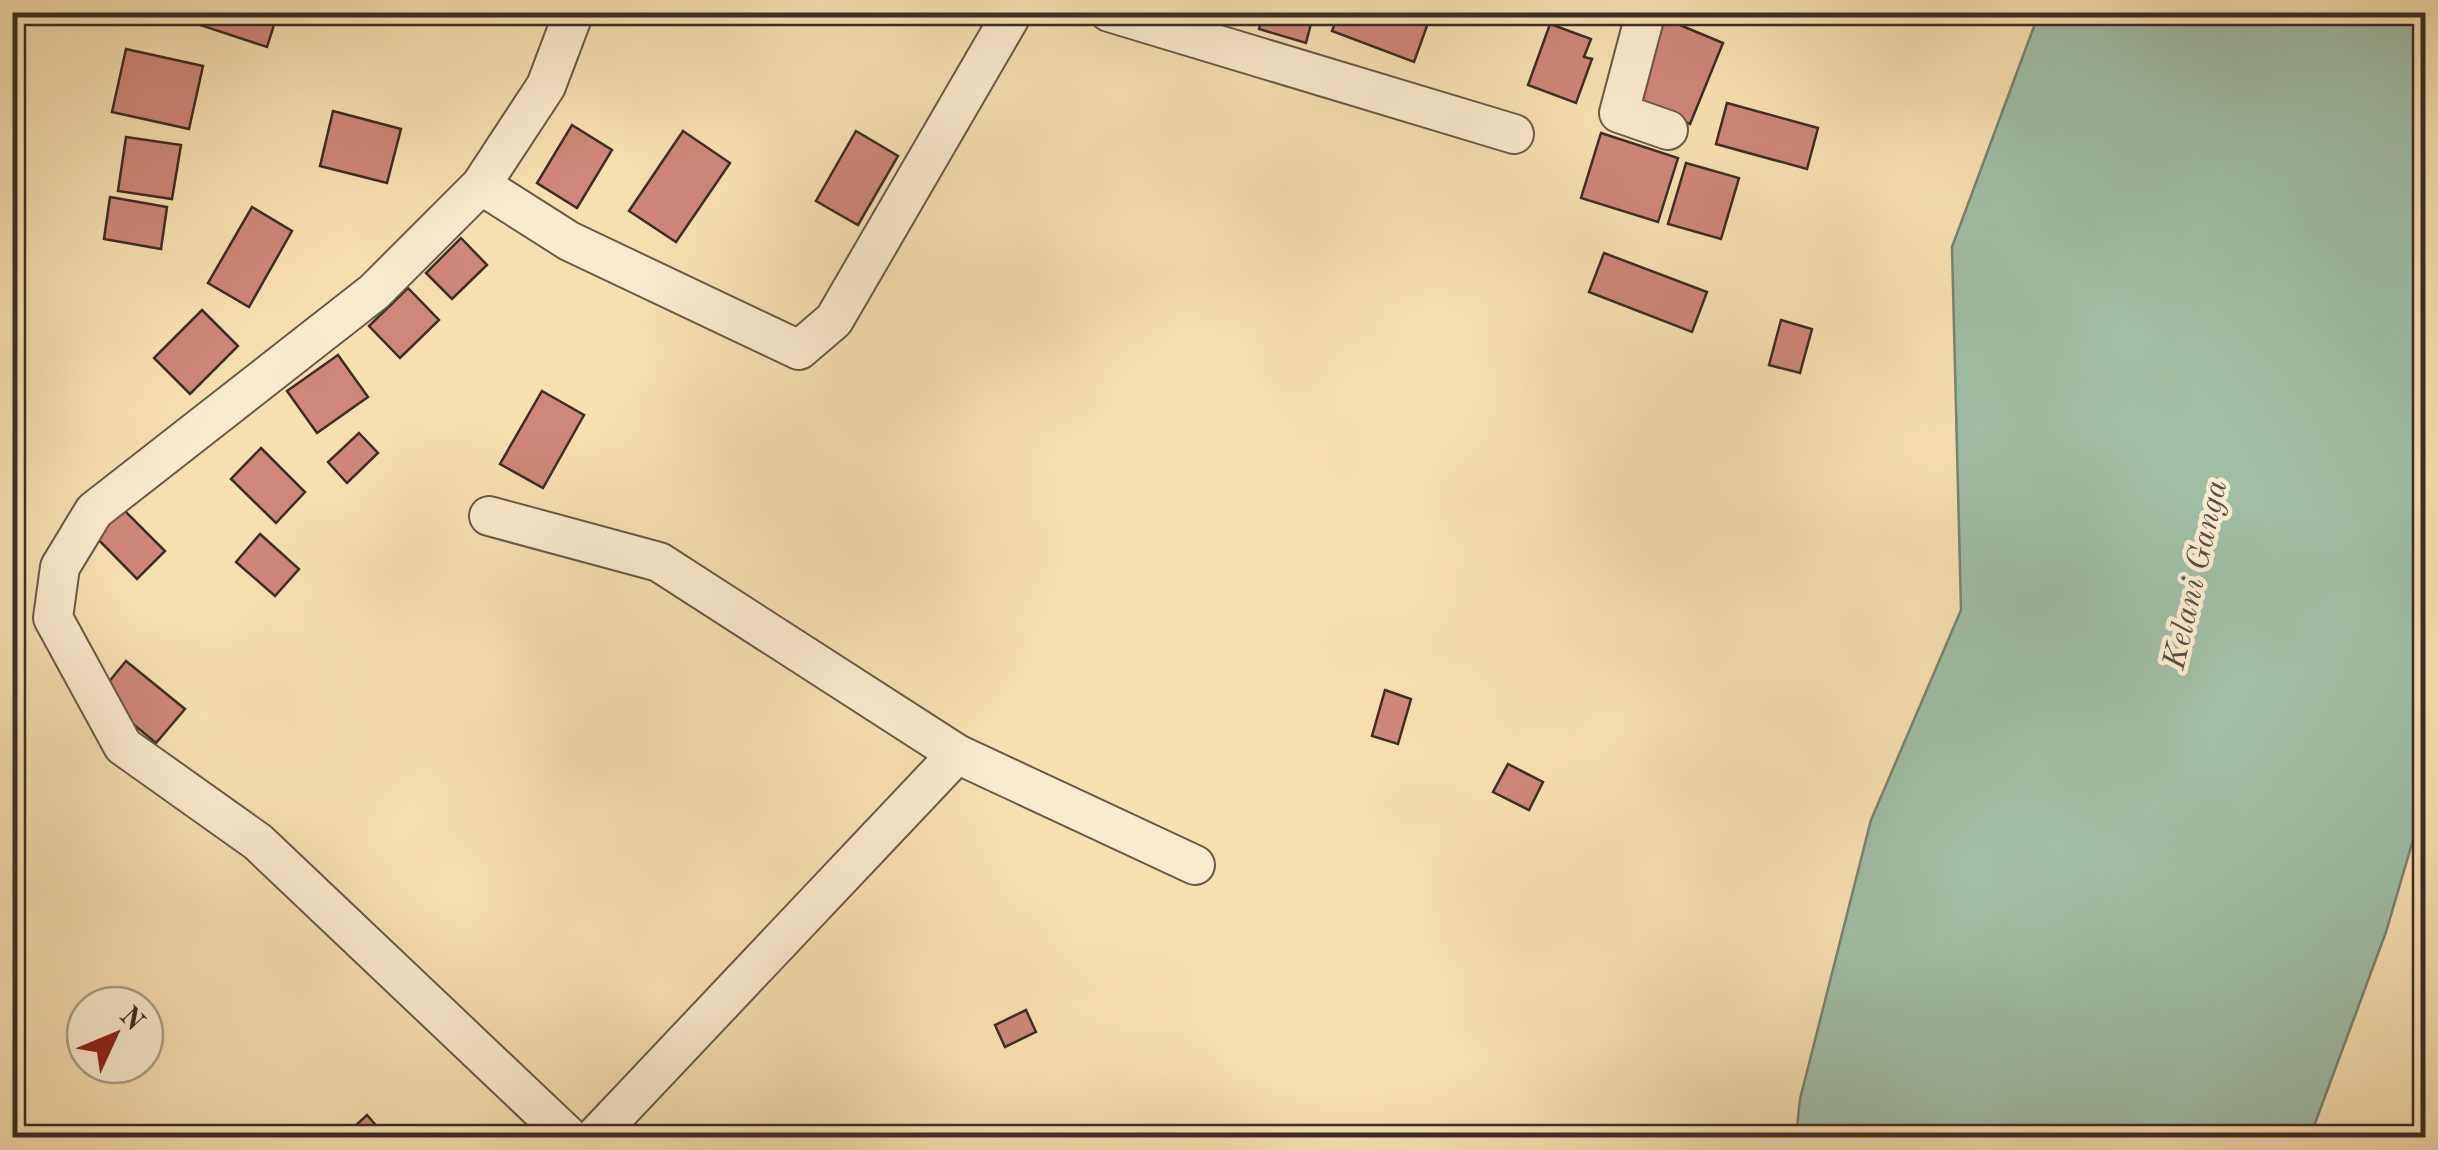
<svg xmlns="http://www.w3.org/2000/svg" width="2438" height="1150" font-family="'Old Standard TT',serif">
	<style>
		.water { fill: #a0bea6; stroke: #788472; stroke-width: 2.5 }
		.building { fill: #cf8779; stroke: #3c2d25; stroke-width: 2.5 }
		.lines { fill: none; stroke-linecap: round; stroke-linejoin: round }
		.street-casing { stroke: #6b5a48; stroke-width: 42 }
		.street { stroke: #fbebce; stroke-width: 38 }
		.labels { text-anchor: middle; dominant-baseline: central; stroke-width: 9; stroke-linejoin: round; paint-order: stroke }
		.water-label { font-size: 32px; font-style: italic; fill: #555145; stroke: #fbebce }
	</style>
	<rect width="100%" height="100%" fill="#f9e0b3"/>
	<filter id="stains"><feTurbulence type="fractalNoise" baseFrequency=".002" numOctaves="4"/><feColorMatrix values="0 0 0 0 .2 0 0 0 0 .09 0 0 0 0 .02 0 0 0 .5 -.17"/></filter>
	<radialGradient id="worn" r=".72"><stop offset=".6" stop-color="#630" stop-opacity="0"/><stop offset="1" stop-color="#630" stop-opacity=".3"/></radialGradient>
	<path class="water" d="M2039 13H2425V799L2386 932 2310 1137H1796L1800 1099 1871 820 1961 610 1952 247Z"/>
	<g class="building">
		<path d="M194 12H278L267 47 191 22Z"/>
		<path d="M1264 12H1314L1306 43 1259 29Z"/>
		<path d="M1339 12H1432L1414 62 1332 31Z"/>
		<path d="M1663 18 1723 43 1690 124 1631 99Z"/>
		<path d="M1550 24 1591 39 1584 57 1592 59 1576 103 1528 85Z"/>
		<path d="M126 49 203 66 189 129 112 112Z"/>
		<path d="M1727 103 1818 128 1807 169 1716 144Z"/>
		<path d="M333 111 401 129 387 183 320 166Z"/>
		<path d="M572 125 612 150 577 208 537 183Z"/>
		<path d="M683 131 730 163 676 242 629 211Z"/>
		<path d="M856 131 898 156 858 225 816 201Z"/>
		<path d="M1601 133 1678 158 1658 222 1581 198Z"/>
		<path d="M126 137 181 145 172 199 118 191Z"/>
		<path d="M1686 163 1739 178 1721 239 1668 224Z"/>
		<path d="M110 197 167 207 161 249 104 239Z"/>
		<path d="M252 207 292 231 249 307 208 283Z"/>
		<path d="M461 238 487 265 452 299 426 273Z"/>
		<path d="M1604 253 1707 292 1692 332 1589 292Z"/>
		<path d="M408 288 439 320 400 358 369 326Z"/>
		<path d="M202 310 238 346 190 394 154 358Z"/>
		<path d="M1781 320 1812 329 1800 373 1769 365Z"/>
		<path d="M338 355 368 397 317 433 287 391Z"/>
		<path d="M542 391 584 415 543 488 500 464Z"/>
		<path d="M359 433 378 453 347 483 328 462Z"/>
		<path d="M261 448 305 492 276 523 231 479Z"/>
		<path d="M114 500 165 551 137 579 86 527Z"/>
		<path d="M260 534 299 569 275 596 236 562Z"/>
		<path d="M126 661 185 709 156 743 98 695Z"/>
		<path d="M1385 690 1411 699 1398 744 1372 736Z"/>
		<path d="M1508 764 1543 782 1529 810 1493 792Z"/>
		<path d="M1026 1010 1036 1032 1005 1047 995 1025Z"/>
		<path d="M367 1115 387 1138H342Z"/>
	</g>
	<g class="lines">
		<g class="street-casing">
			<g id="street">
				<path d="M1109 12 1514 134"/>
				<path d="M1636 12 1645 15 1619 113 1668 130"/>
				<path d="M481 185 569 241 799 350 834 320 1013 12"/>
				<path d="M489 516 659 562 957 754 1195 865"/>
				<path d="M570 1138 258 842 123 746 53 618 60 567 94 511 374 292 481 185 546 86 574 12"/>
				<path d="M594 1138 957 754"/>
			</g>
		</g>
		<use href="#street" class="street"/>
	</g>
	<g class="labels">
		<g class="water-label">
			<text transform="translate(2197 575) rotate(-77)">Kelani Ganga</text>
		</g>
	</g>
	<rect width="2438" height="1150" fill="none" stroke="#f9e0b3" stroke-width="50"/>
	<rect x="15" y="15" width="2408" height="1120" fill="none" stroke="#3c2d25" stroke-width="5"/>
	<rect x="25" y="25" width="2388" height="1100" fill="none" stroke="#3c2d25" stroke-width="2.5"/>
	<g transform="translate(115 1035) rotate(46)"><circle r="48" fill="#fbebce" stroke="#af9f8a" stroke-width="2.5"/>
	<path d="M0-8L18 38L0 25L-18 38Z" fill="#8f2418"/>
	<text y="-15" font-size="28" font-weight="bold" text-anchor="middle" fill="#3c2d25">N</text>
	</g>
	<rect width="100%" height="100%" filter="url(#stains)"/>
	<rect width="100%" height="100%" fill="url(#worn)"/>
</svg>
